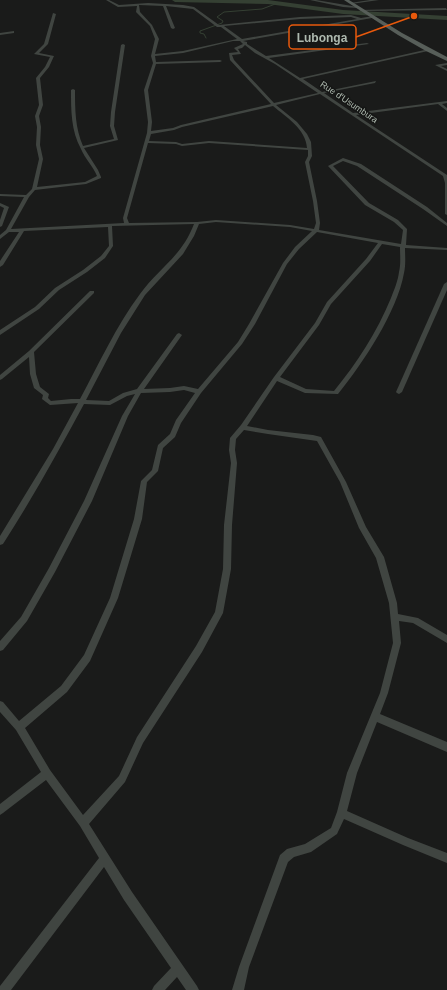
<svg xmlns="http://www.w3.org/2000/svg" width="447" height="990" font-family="Helvetica,sans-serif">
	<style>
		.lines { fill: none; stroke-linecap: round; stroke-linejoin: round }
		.stream { stroke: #354033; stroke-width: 1 }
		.river { fill: #354033; fill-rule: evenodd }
		.street { fill: #404541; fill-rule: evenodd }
		.primary { fill: #575e59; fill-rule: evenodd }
		.labels { text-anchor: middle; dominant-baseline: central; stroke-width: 3; stroke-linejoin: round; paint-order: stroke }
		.far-street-label { font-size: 9px; fill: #aeb9af; stroke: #151615 }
		.leader { fill: none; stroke: #e8590c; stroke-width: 1.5 }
		.callout-dot { fill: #e8590c; stroke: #151615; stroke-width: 1.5 }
		.callout { fill: #151615; stroke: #e8590c; stroke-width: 1.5 }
		.callout-label { font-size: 12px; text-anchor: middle; font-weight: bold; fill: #aeb9af }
	</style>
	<rect width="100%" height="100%" fill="#1a1b1a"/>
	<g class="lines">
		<path class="stream" d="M206 38 204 34 200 33V31L222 23 223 21 217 17 224 12 262 9 278 3"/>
		<path class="river" d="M172 0H268L343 10 447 16V20L343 14 268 4 175 2Z"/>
		<g class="street">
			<path d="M106 0H109L119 5 148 3 183 5 194 7 219 25 300 17 351 15 361 18 373 16 372 18 243 41 247 42V44L266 56 367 43 369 44 269 58 300 78 429 49 428 51 303 79 322 92 376 81 375 83 324 93 353 113 447 101V103L442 104 447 108V111L438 104 356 115 447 175V215L445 214V183L443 176 320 94 276 105 297 122 307 134 311 142 312 156 309 162 317 201 320 223 319 230 401 244 403 230 394 222 365 205 328 166 343 158 361 164 427 207 447 223V226L423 209 357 166 343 161 333 166 369 203 398 220 407 229 406 245 447 248V250L405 248C405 256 406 264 404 273 397 312 363 363 338 394L305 393 277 381 247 426 268 430 313 435 321 437 346 482 366 527 384 557 397 603 398 614 418 618 447 635V643L413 623 399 621 401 643 388 693 380 714 447 742V752L377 722 357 773 347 811 408 838 447 853V863L403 845 344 819 337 834 311 852 294 857 288 862 249 967 244 990H232L239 967 280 855 287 849 305 844 331 828 337 812 347 773 380 693 393 643 389 603 376 558 359 528 340 482 317 441 268 434 244 430 236 439 235 450 237 463 232 525 231 569 223 613 202 652 143 743 125 782 89 824 132 892 197 986 199 990H186L177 977 165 990H152L154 986 171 968 124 900 104 867 11 990H0V986L99 858 80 826 46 780 3 813 0 815V804L41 772 16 730 0 712V701L3 702 19 721 61 686 84 655 110 598 134 519 141 481 152 470 158 445 170 434 176 420 195 393 184 390 170 392 141 393 128 416 92 501 55 572 27 621 3 650 0 651V641L21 617 49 568 84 501 122 416 135 394 127 396 110 405 84 404C58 452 32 499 3 544L0 545V536L53 449 78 403 50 405 42 399 43 395 34 388 30 374 29 357 2 379 0 380V375L29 351 90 291H94V293L34 352 36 374 40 387 49 394 48 398 51 401 71 399H80C99 364 116 326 140 294 159 268 182 256 194 224L112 226 113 246 105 258 87 272 59 290 39 309 0 335V330L35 307 55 288 83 270 101 256 109 246 108 227 24 231 3 265 0 267V261L19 232H9L0 239V235L6 230 24 197 0 196V194L26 195 32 189 39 159 36 145 37 127 35 116 39 105 36 78 45 67 50 57 34 54 44 44 53 13 56 14 48 44 39 53 54 56 49 67 40 78 43 105 39 116 41 127 40 145 43 159 37 187 85 182 97 176C93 166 85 159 81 149 71 131 71 110 71 90L73 89 75 90C75 109 75 128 83 146L114 139 110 126 111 112 121 45 123 44 125 45 115 112 114 126 118 140 84 148 98 170 101 177V178L86 184 35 190 29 197 11 229 124 223 123 218 147 133 148 122 144 90 153 63 151 56 155 39 150 26 136 12 137 6 118 7ZM139 5 163 6 171 28 173 29 175 28 166 6 193 9 217 27H221L237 39 183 51 155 54 159 39 152 25 140 12ZM351 17 357 19 242 39 224 26 300 19ZM233 41H240L243 44 234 48 238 52 229 53 230 60 271 104 181 125 173 128 151 131 152 122 148 90 156 64 220 62 222 61 220 60 156 62 155 56 183 53ZM245 45 255 53 275 64 318 93 274 103 234 60 232 55 241 54 238 49 242 48ZM273 106C286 117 306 129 307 148L209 141 182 144 176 142 149 141 151 134 174 130 182 127ZM148 143 176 144 182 146 209 143 308 150V156L305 162 313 201 316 223 314 229 290 225 216 220 197 222 129 223 127 218ZM216 222 290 227 312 231 295 247 283 263 249 324 238 342 198 389 184 386 170 388 144 389 182 335 179 333 177 334 137 389 123 393 109 401 86 400 121 333 145 295 183 254 194 236 199 224ZM317 232 378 243 366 259 327 302 315 323 274 377 241 425 230 438 229 450 231 463 224 525 223 569 215 612 196 646 137 737 119 776 83 815 50 770 25 728 67 692 90 661 118 598 142 519 147 482 158 471 163 448 175 437 181 423 201 393 242 344 255 324 287 264 299 249ZM382 244 400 247C400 255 401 264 399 272 398 281 394 290 391 298 377 332 357 363 334 391L306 389 280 377 319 325 331 304 370 261Z"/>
			<path d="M310 0H316L358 7 357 8 343 7Z"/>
			<path d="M370 0H379L351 4 350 3Z"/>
			<path d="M446 8 447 10 361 11 359 10Z"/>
			<path d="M14 31V33L0 35V33Z"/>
			<path d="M447 63V65L441 66 447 69V71L435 65Z"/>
			<path d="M0 203 9 207 2 226 0 227V220L4 208 0 206Z"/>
			<path d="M447 282V290L402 392 399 394 397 393 396 392 444 284Z"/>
		</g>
		<path class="primary" d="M344 0H349L402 33 447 57V61L426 51 398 35Z"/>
	</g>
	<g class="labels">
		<g class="far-street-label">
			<text transform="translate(349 102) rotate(34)">Rue d'Usumbura</text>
		</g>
	</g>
	<path class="leader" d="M414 16L356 37"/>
	<circle class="callout-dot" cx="414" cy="16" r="4"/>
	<rect class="callout" x="289" y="25" width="67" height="24" rx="4"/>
	<g class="callout-label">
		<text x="322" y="42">Lubonga</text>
	</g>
</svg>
